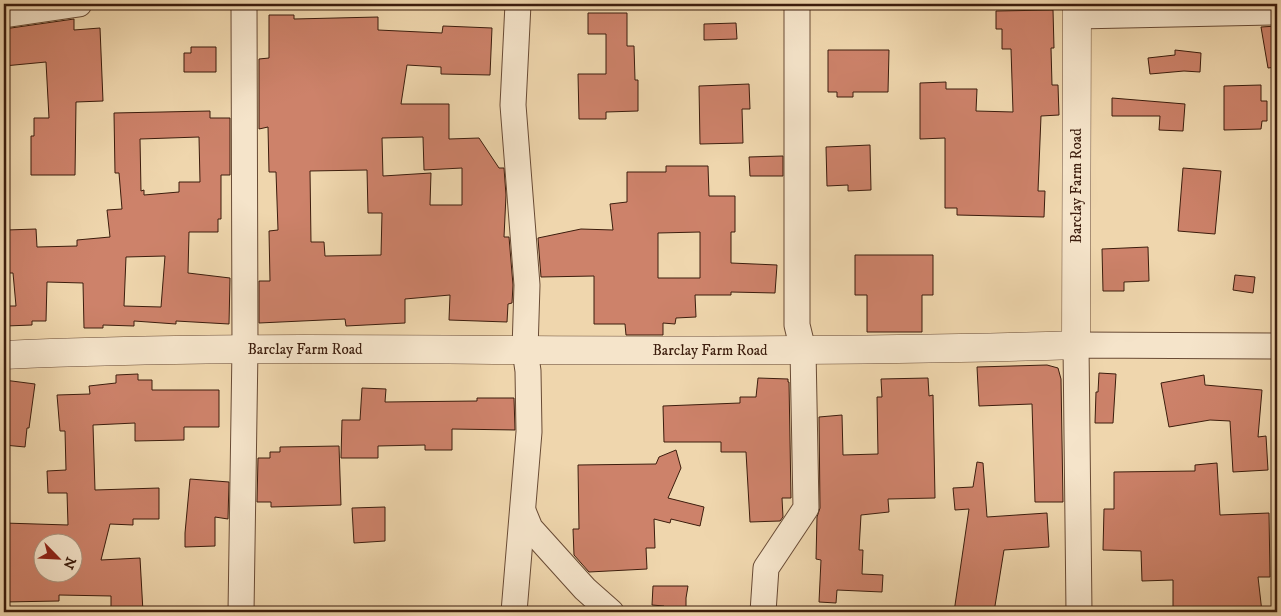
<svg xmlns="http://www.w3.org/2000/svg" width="1281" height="616" font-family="'IM FELL DW Pica',serif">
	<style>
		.building { fill: #cd826a; stroke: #3c1d0d; fill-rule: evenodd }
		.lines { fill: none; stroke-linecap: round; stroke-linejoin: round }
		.minor-casing { stroke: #694b35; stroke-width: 27 }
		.tertiary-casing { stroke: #694b35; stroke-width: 29 }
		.minor { stroke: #f5e4ca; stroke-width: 25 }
		.tertiary { stroke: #f5e4ca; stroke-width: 28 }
		.labels { text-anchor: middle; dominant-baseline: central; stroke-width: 4.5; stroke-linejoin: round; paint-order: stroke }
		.street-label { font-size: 15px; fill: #3c1d0d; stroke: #f5e4ca }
	</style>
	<rect width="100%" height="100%" fill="#efd6ad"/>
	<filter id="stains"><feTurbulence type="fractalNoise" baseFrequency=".004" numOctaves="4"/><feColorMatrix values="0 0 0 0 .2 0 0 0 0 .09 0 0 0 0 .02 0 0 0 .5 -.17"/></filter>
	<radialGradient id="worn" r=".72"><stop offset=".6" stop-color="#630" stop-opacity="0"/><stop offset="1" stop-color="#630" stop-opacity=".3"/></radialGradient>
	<g class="building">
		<path d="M1053 10 1054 48H1051L1052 85H1058L1059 115 1041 116 1038 191H1045L1044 217 957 215V208H945V138L920 139V83L946 82V89H977L976 111 1013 112 1011 49H1002V29H996V11Z"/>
		<path d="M588 13H627V46H634L635 80H638V111L606 112V119H579L578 74H606V34H588Z"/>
		<path d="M269 15H294V19L378 17V30L442 33 443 26 492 28 490 75 441 74V67L407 65 401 104H449V139L479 138 499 168H504L506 195 504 237H509L513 285 512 303 508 304 507 322 449 320 450 295 405 299V323L346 326 345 319 259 323V281H270L269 231 278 230 276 172H269L268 127 259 129V59L269 58ZM423 137 424 170 462 168V205H430L431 173 383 176 382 138ZM367 170 368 213H382L381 255 325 256 324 242H311L310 171Z"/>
		<path d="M74 19V30L100 28 103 101 76 102 75 175H31V136H34V118H49L46 62 4 66V29Z"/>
		<path d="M736 23 737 39 704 40V24Z"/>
		<path d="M1277 26V67L1268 68 1261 27Z"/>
		<path d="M191 47H216V72H184V53H191Z"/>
		<path d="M828 50H889L888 92H853V97H837V92H828Z"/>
		<path d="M1175 50 1201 53 1200 72 1184 71 1150 74 1148 58 1175 55Z"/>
		<path d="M749 84 750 109H742L743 143 700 144 699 86Z"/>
		<path d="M1261 85V101H1267V121H1262L1261 129 1224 130V86Z"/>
		<path d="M1112 98 1185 104 1183 131 1159 130 1160 116H1112Z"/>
		<path d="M210 111V118H230V175H221V219H218V232H189L188 273 230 278 229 324 176 321V324L134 321V326L103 325V328H84L83 283 47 282 46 321H32V325L6 326 4 325V306H16L13 273H8L7 230 36 229 37 247 77 246V240L110 237 107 210 122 209 119 173H115L114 113ZM199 137 200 182H179V192L144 195V190L141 191 140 139ZM165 256 161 307 124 306 126 257Z"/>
		<path d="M870 145 871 190 848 191V185L827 186 826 147Z"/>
		<path d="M783 156V176H750L749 157Z"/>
		<path d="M666 166H708L709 196H735V232H731V263L777 265 775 293 731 292V295H695L696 317 676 318 675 324 663 323V335H626L625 324H594V276L541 277 538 238 581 229 613 230 610 204 627 202V172H666ZM700 232V278H658V233Z"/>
		<path d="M1183 168 1221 171 1215 234 1178 231Z"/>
		<path d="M1148 247 1149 281 1124 282V291H1103L1102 249Z"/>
		<path d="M855 255H933V295H922V332H867V295H855Z"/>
		<path d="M1235 275 1255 277 1253 293 1233 290Z"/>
		<path d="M1047 365 1058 368 1061 379 1063 502H1035L1032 404 979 406 977 367Z"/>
		<path d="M1099 373 1116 374 1113 423H1095L1096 392H1098Z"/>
		<path d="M138 374V380H152V390H219V427H184V440L135 441V423L93 425 95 490 159 488V519H133V525L110 524 101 560 140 558 143 612H111V596L59 595V601L4 602V523L68 525 67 493H48L47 471 66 470 65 431H60L57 395 90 394 89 386 116 383V375ZM42 544H72V574H42Z"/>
		<path d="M1204 375 1205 385 1262 390 1258 437 1266 436 1268 470 1233 472 1230 421 1210 420 1169 427 1161 383Z"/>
		<path d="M758 378 788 379V382H789L791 498H782L783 517 780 521 750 522 746 452H721V442H664L663 406 740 403V397H756Z"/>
		<path d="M928 378 929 396 933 395 935 498 888 499 889 512 861 515 859 550H863L862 574 883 575 882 592 837 590 836 603 819 602 821 560 816 559 817 517 820 508 819 417 842 415 843 455 878 454 877 397H882L881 379Z"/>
		<path d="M4 380 35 384 29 428H27L25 447 4 445Z"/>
		<path d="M362 388 386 389 385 402 477 401V398H514L515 430 452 429V450H425V445L378 446V458H341L342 420H360Z"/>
		<path d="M339 446 341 505 271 507V502H257L258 458H270V452H280V447Z"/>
		<path d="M676 450 681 468 668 498 704 507 700 526 671 519 670 523 654 519 655 548H646L647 569 589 572 574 555 573 529H579L578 465 656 464 659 457Z"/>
		<path d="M977 462 983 463 987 517 1047 513 1049 547 1004 550 994 612H954L969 509 955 510 953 488 973 487Z"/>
		<path d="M1217 463 1220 515 1269 513 1270 577H1258L1262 612H1173V580L1142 581 1141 551 1103 550 1104 509H1114V472L1195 471V465Z"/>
		<path d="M190 479 229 482 228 519 215 517V546L185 547V533Z"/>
		<path d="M385 507V541L354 543 352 508Z"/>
		<path d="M653 586H688L686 598V612H664V606L652 605Z"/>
	</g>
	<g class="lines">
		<g class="minor-casing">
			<g id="minor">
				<path d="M4 15 79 4"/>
				<path d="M1077 16 1277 12"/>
				<path d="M523 511 530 528 585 589 611 612"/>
				<path d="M241 612 245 348 244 4"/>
				<path d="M514 612 529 432 528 371 525 350 527 285 513 105 518 4"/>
				<path d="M763 612 766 568 806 508 803 350 797 325V4"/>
				<path d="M1079 612 1076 345 1277 346"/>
			</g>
		</g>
		<g class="tertiary-casing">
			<path id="tertiary" d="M4 355C176 347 348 349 521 350 706 351 891 351 1076 345L1077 4"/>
		</g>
		<use href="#minor" class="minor"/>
		<use href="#tertiary" class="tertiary"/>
	</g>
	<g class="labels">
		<g class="street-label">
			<text transform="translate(1076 186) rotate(-90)">Barclay Farm Road</text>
			<text x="305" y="349">Barclay Farm Road</text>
			<text x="710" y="350">Barclay Farm Road</text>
		</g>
	</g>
	<rect width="1281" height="616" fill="none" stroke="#efd6ad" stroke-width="20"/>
	<rect x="5" y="5" width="1271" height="606" fill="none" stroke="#3c1d0d" stroke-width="2.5"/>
	<rect x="10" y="10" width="1261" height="596" fill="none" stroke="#3c1d0d"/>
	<g transform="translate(58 558) rotate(114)"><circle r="24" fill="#f5e4ca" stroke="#ab947e"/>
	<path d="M0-4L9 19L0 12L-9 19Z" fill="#8f2418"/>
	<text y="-8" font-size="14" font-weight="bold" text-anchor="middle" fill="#3c1d0d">N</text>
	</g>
	<rect width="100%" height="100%" filter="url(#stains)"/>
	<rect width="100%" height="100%" fill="url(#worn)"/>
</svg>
